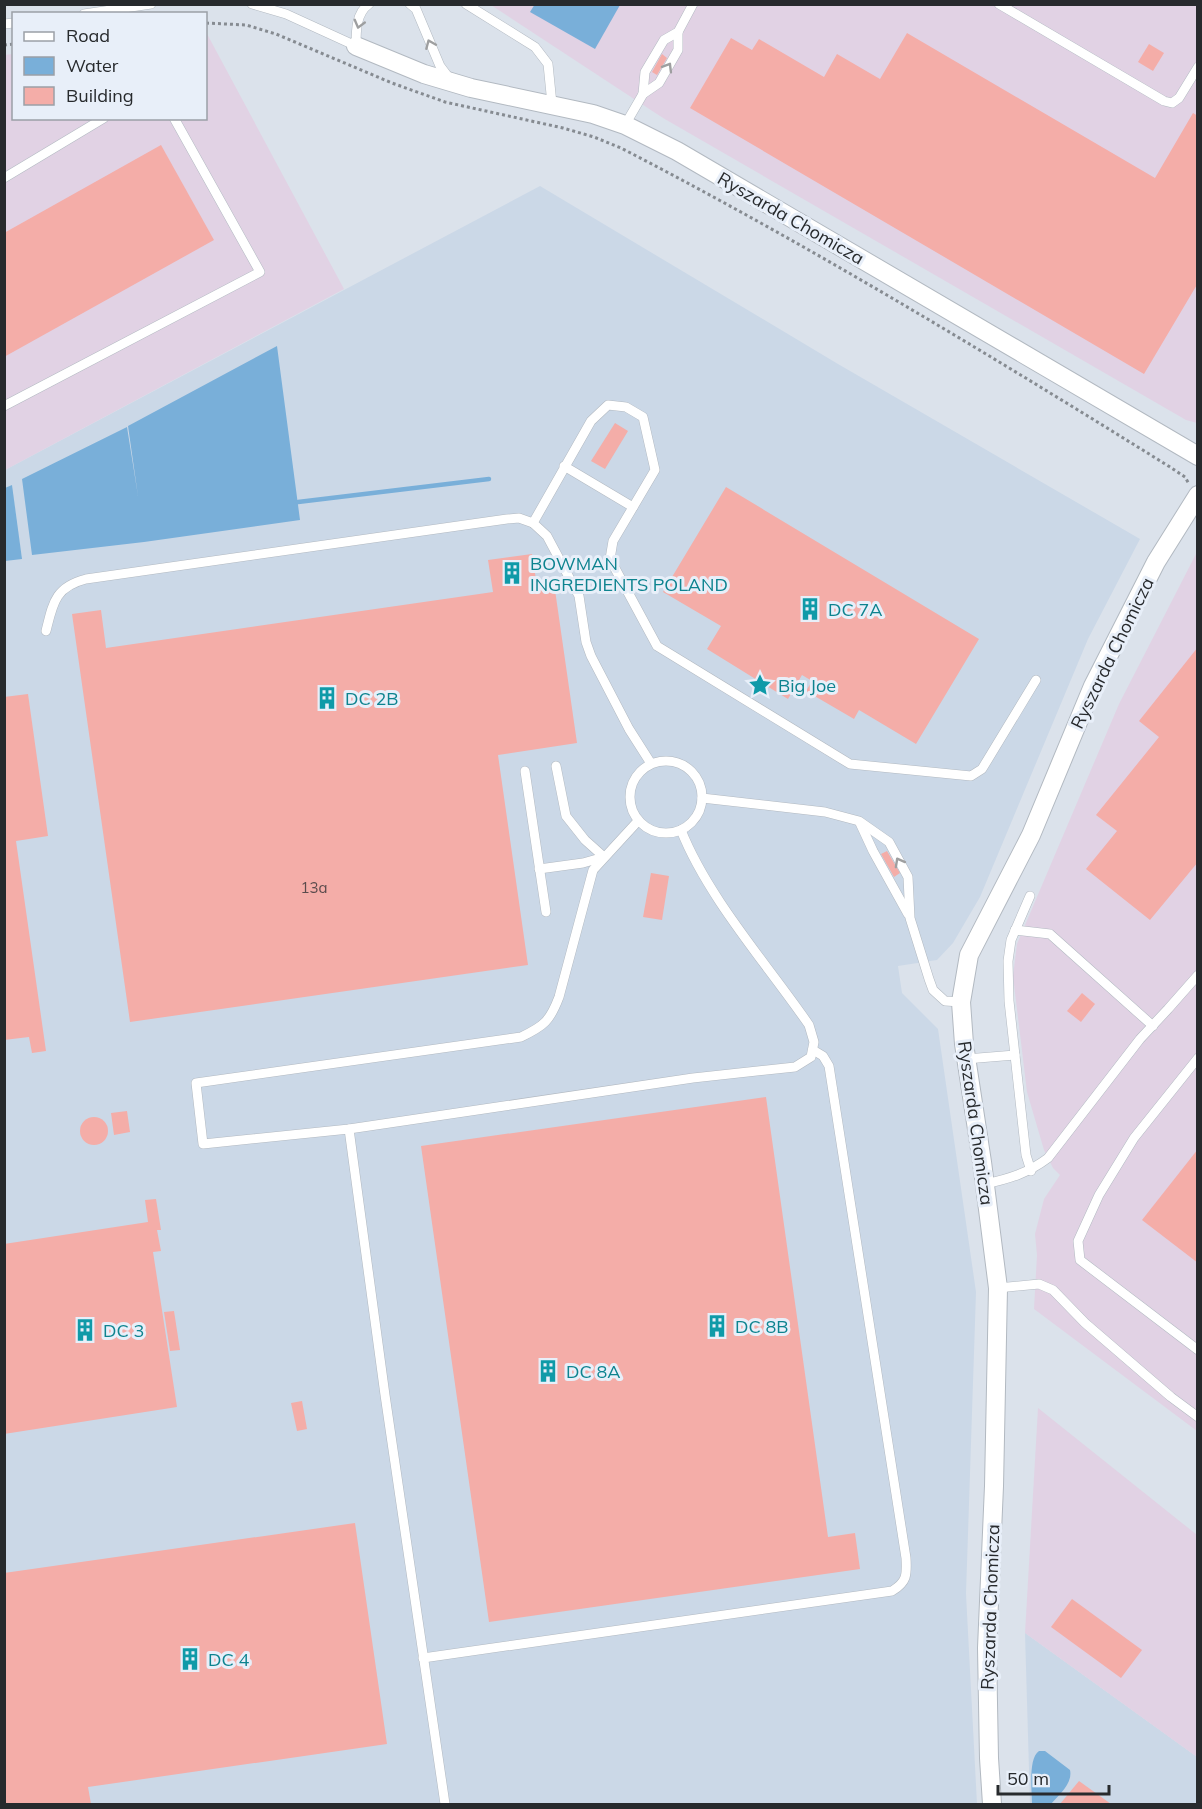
<svg xmlns="http://www.w3.org/2000/svg" width="1202" height="1809" font-family="Mulish,sans-serif">
	<style>
		.built { fill: #cbd8e7 }
		.industrial { fill: #e1d2e4 }
		.water { fill: #79afd9 }
		.lines { fill: none; stroke-linecap: round; stroke-linejoin: round }
		.stream { stroke: #79afd9; stroke-width: 4.5 }
		.building { fill: #f4ada8 }
		.lane-casing { stroke: #b2b9c1; stroke-width: 10 }
		.street-casing { stroke: #b2b9c1; stroke-width: 20 }
		.path { stroke: #868b91; stroke-width: 3; stroke-dasharray: 3 3; stroke-linecap: butt }
		.lane { stroke: #fff; stroke-width: 9 }
		.street { stroke: #fff; stroke-width: 18 }
		.oneway { stroke: #9e9fa0 }
		.labels { text-anchor: middle; dominant-baseline: central; stroke-width: 6; stroke-linejoin: round; paint-order: stroke }
		.number-label { font-size: 15px; fill: #5a4b4c }
		.street-label { font-size: 18px; fill: #272a2d; stroke: #e8eff9 }
		.culture-label { font-size: 18px; fill: #0d838f; stroke: #e8eff9; text-anchor: start }
	</style>
	<rect width="100%" height="100%" fill="#dbe2eb"/>
	<g class="built">
		<path d="M540 186 838 364 1140 539 1088 639 980 897 953 943 937 960 898 966 902 993 938 1029 976 1292 966 1594 977 1804H5V470Z"/>
		<path d="M1025 1633 1197 1757V1804H1030Z"/>
	</g>
	<g class="industrial">
		<path d="M491 5H1197V423L1186 420 663 118Z"/>
		<path d="M206 32 344 289 5 470 4 55 13 54 14 118H206Z"/>
		<path d="M1197 552V1431L1034 1309 1037 1255 1035 1234 1044 1199 1060 1175 1053 1168 1044 1150 1027 1092 1013 976 1017 944 1119 704Z"/>
		<path d="M1038 1408 1197 1535V1757L1025 1633Z"/>
	</g>
	<g class="water">
		<path d="M535 4H620V5L595 49 530 12Z"/>
		<path d="M277 346 300 520 144 542 32 555 22 479 127 427 138 496 128 426Z"/>
		<path d="M12 485 22 559 5 561V488Z"/>
		<path d="M1039 1751H1045L1070 1770C1073 1783 1059 1795 1051 1804H1032C1032 1791 1028 1758 1039 1751Z"/>
	</g>
	<g class="lines">
		<path class="stream" d="M298 502 489 479"/>
	</g>
	<g class="building">
		<path d="M907 33 1155 178 1193 113 1198 116V283L1144 374 690 108 731 38 752 50 759 39 824 77 837 54 880 79Z"/>
		<path d="M1149 44 1164 53 1153 71 1138 62Z"/>
		<path d="M662 54 667 58 657 75 652 72Z"/>
		<path d="M161 145 214 240 4 357V233Z"/>
		<path d="M615 423 628 431 605 469 591 461Z"/>
		<path d="M726 487 979 639 916 744 859 710 854 719 806 691 812 681 802 675 788 699 707 649 721 626 663 592Z"/>
		<path d="M532 554 537 586 554 583 577 743 498 755 528 965 130 1022 72 614 101 610 106 648 493 592 488 560Z"/>
		<path d="M1198 647V862L1150 920 1086 869 1117 831 1096 815 1159 737 1139 721Z"/>
		<path d="M28 694 48 836 16 841 46 1051 32 1053 29 1037 4 1040V697Z"/>
		<path d="M887 851 900 873 894 877 881 854Z"/>
		<path d="M651 873 669 876 662 920 643 917Z"/>
		<path d="M1082 993 1095 1004 1081 1022 1067 1011Z"/>
		<path d="M766 1097 828 1537 855 1533 860 1569 489 1622 421 1146Z"/>
		<path d="M127 1111 130 1132 114 1135 111 1113Z"/>
		<circle cx="94" cy="1131" r="14"/>
		<path d="M1198 1149V1263L1142 1220Z"/>
		<path d="M156 1199 161 1230H157L161 1251 153 1252 177 1407 4 1434V1244L148 1222 145 1200Z"/>
		<path d="M174 1311 180 1350 170 1351 164 1312Z"/>
		<path d="M302 1401 307 1429 297 1431 291 1403Z"/>
		<path d="M355 1523 387 1744 88 1787 91 1804H4V1573Z"/>
		<path d="M1072 1599 1142 1650 1121 1678 1051 1627Z"/>
		<path d="M1079 1781 1111 1804H1060Z"/>
	</g>
	<g class="lines">
		<g class="lane-casing">
			<g id="lane">
				<path d="M252 4 286 14 356 46C356 31 356 13 369 4"/>
				<path d="M410 4 416 9 440 66 449 78"/>
				<path d="M466 4 535 47 548 64 552 104"/>
				<path d="M999 4 1164 101 1172 103 1179 98 1198 67"/>
				<path d="M84 14 151 4"/>
				<path d="M4 24 14 23"/>
				<path d="M643 94 645 72 664 40 678 32 693 4"/>
				<path d="M625 125 643 94 659 83 678 50V32"/>
				<path d="M4 178 104 118"/>
				<path d="M4 406 260 272 174 118"/>
				<path d="M564 466 633 507"/>
				<path d="M46 631C53 603 55 587 86 579L507 519 519 518 533 523"/>
				<circle cx="666" cy="797" r="36"/>
				<path d="M650 762 629 729 591 656 586 642 579 596 547 536 533 523 591 421 608 405 626 407 643 417 655 470 613 541 610 559 657 646 850 764 971 776 982 769 1036 680"/>
				<path d="M556 766 566 816 585 840 604 857"/>
				<path d="M525 771 546 912"/>
				<path d="M702 798 825 812 859 821 889 842 908 877 910 918 929 979 933 990 945 1001 961 1002"/>
				<path d="M638 821 593 870 559 997C550 1021 544 1026 521 1037L196 1083 203 1144 349 1129 693 1078 795 1067 811 1057 814 1042 809 1025C767 964 708 898 681 830"/>
				<path d="M860 823 873 851 908 914"/>
				<path d="M539 869 583 863 604 857"/>
				<path d="M1030 896 1011 940 1008 961 1009 1001 1026 1155 1031 1171"/>
				<path d="M1015 930 1050 934 1153 1026"/>
				<path d="M1198 1058 1134 1138 1099 1195 1078 1241 1080 1260 1198 1350"/>
				<path d="M966 1059 1015 1055"/>
				<path d="M349 1129 385 1395 445 1804"/>
				<path d="M985 1184C1009 1179 1028 1173 1048 1158L1140 1039 1168 1009 1198 975"/>
				<path d="M998 1288 1039 1284 1053 1290 1085 1323 1171 1397 1198 1417"/>
				<path d="M423 1658 892 1591C907 1582 907 1575 906 1558L829 1066 823 1056 813 1050"/>
			</g>
		</g>
		<g class="street-casing">
			<g id="street">
				<path d="M356 46 424 74 471 88 593 114 625 125 677 151 1198 456"/>
				<path d="M992 1804 989 1758 987 1648 994 1486 998 1288 982 1162 964 1044 961 1002 969 955 1031 835 1093 686 1156 562 1198 495"/>
			</g>
		</g>
		<g class="path">
			<path d="M206 23 246 25 276 34 392 83 445 102 563 128 594 137 621 148C809 245 990 355 1170 467L1185 477 1189 484"/>
			<path d="M4 45 14 44"/>
		</g>
		<use href="#lane" class="lane"/>
		<use href="#street" class="street"/>
	</g>
	<defs><path id="oneway-chevron" d="M-2-3.5L2.5 0L-2 3.5" fill="none" stroke-width="1.6" stroke-linecap="round" stroke-linejoin="round" transform="scale(1.5)"/></defs>
	<g class="oneway">
		<use href="#oneway-chevron" transform="translate(359 24) rotate(105)"/>
		<use href="#oneway-chevron" transform="translate(430 44) rotate(-113)"/>
		<use href="#oneway-chevron" transform="translate(668 67) rotate(-59)"/>
		<use href="#oneway-chevron" transform="translate(899 862) rotate(-119)"/>
	</g>
	<defs>
		<g id="building-bare" transform="scale(1.8)"><path d="M-4-6H4V6H1V3H-1V6H-4ZM-2.5-4.3h1.7v1.8h-1.7ZM.8-4.3h1.7v1.8H.8ZM-2.5-1h1.7V.8h-1.7ZM.8-1h1.7V.8H.8Z" fill="#0f9aa8" stroke="#e8eff9" stroke-width="2.5" paint-order="stroke"/></g>
		<g id="sight-bare" transform="scale(1.8)"><path d="M0-6L1.8-2.2L6-1.7L2.9 1.2L3.7 5.4L0 3.3L-3.7 5.4L-2.9 1.2L-6-1.7L-1.8-2.2Z" fill="#0f9aa8" stroke="#e8eff9" stroke-width="2.5" paint-order="stroke"/></g>
	</defs>
	<g fill-rule="evenodd">
		<use href="#building-bare" x="512" y="573"/>
		<use href="#building-bare" x="810" y="609"/>
		<use href="#sight-bare" x="760" y="685"/>
		<use href="#building-bare" x="327" y="698"/>
		<use href="#building-bare" x="717" y="1326"/>
		<use href="#building-bare" x="85" y="1330"/>
		<use href="#building-bare" x="548" y="1371"/>
		<use href="#building-bare" x="190" y="1659"/>
	</g>
	<g class="labels">
		<g class="number-label">
			<text x="314" y="887">13a</text>
		</g>
		<g class="street-label">
			<text transform="translate(791 218) rotate(30)">Ryszarda Chomicza</text>
			<text transform="translate(1112 653) rotate(-64)">Ryszarda Chomicza</text>
			<text transform="translate(976 1123) rotate(82)">Ryszarda Chomicza</text>
			<text transform="translate(990 1607) rotate(-88)">Ryszarda Chomicza</text>
		</g>
		<g class="culture-label">
			<text x="530" y="563">BOWMAN<tspan x="530" dy="21">INGREDIENTS POLAND</tspan></text>
			<text x="828" y="609">DC 7A</text>
			<text x="778" y="685">Big Joe</text>
			<text x="345" y="698">DC 2B</text>
			<text x="735" y="1326">DC 8B</text>
			<text x="103" y="1330">DC 3</text>
			<text x="566" y="1371">DC 8A</text>
			<text x="208" y="1659">DC 4</text>
		</g>
	</g>
	<rect width="1202" height="1809" fill="none" stroke="#272a2d" stroke-width="12"/>
	<rect x="12" y="12" width="195" height="108" fill="#e8eff9" stroke="#9ba0a7" stroke-width="1.5"/>
	<rect x="24" y="32" width="30" height="9" fill="#ffffff" stroke="#9ba0a7" stroke-width="1.5"/>
	<text x="66" y="42" font-size="18" fill="#272a2d">Road</text>
	<rect x="24" y="57" width="30" height="18" fill="#79afd9" stroke="#9ba0a7" stroke-width="1.5"/>
	<text x="66" y="72" font-size="18" fill="#272a2d">Water</text>
	<rect x="24" y="87" width="30" height="18" fill="#f4ada8" stroke="#9ba0a7" stroke-width="1.5"/>
	<text x="66" y="102" font-size="18" fill="#272a2d">Building</text>
	<path d="M998 1785v9h111v-9" fill="none" stroke="#272a2d" stroke-width="3"/>
	<text x="1007" y="1785" font-size="18" fill="#272a2d" stroke="#e8eff9" stroke-width="4.5" paint-order="stroke">50 m</text>
</svg>
